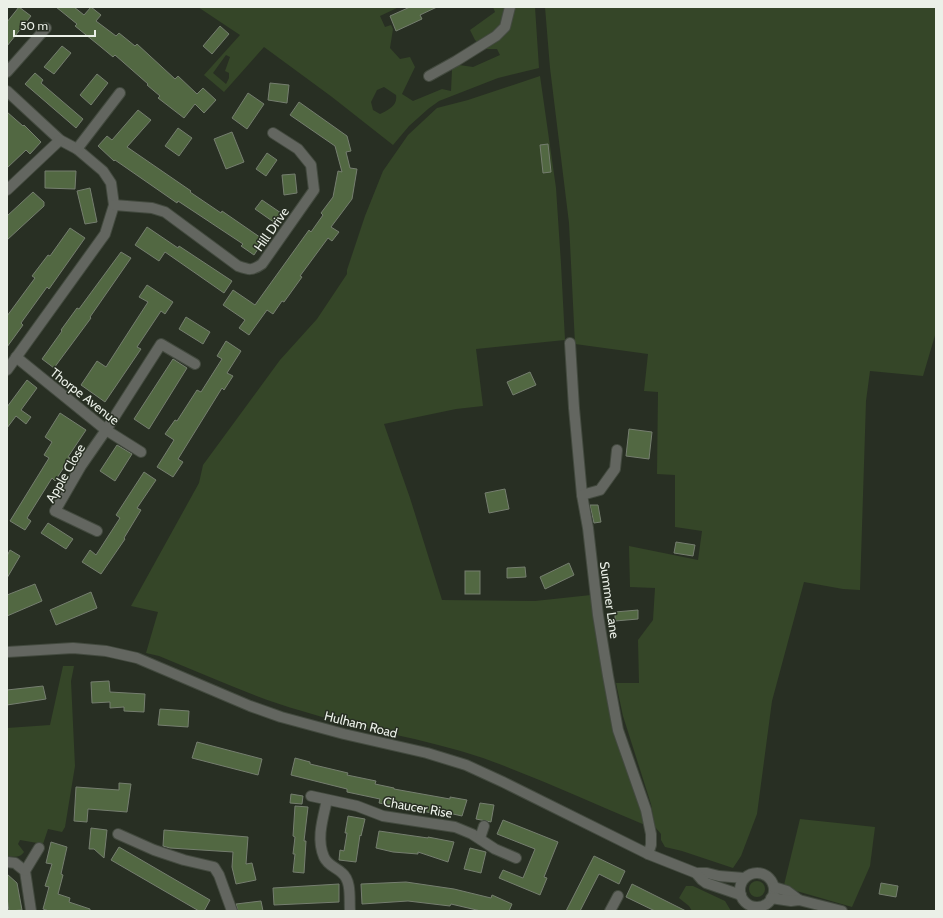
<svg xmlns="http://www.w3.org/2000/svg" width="943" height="918" font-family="Cabin,sans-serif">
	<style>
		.green { fill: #354628; fill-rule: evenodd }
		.building { fill: #526842; stroke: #757e6f }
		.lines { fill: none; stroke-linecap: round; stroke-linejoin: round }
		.minor-casing { stroke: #434a3f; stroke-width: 12 }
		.minor { stroke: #636660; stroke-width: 10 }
		.labels { text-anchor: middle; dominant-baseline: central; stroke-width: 3; stroke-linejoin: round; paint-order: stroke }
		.street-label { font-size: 13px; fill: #ebf0e8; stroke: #282f23 }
	</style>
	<rect width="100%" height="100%" fill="#282f23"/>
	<g class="green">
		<path d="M198 7H399L380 16 385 27 391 25 393 29 390 48 400 59 410 57 415 67 402 94 413 101 442 89 451 91 452 70 459 65 473 67 500 55 497 49H485L475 40 470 30 495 12 493 7H535L539 68 498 78 439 101 428 109 409 126 393 145 332 97 264 47 224 92 204 75 240 35ZM226 55 230 57 225 71 229 73V78L226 84 213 73ZM384 87 396 95C398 106 388 110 380 114L373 110 371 102 377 90Z"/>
		<path d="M545 7H936V332L923 376 870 371 866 401 860 590 843 589 804 582 772 701 757 814 741 856 733 868 682 851 665 847 661 840V834L655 827 651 804 623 716 616 683H639L638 640 653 620 655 588 630 587 629 546 698 560 702 531 675 527V475L657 474 658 392 644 391 648 354 575 344 569 223 550 68Z"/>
		<path d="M540 76 556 188 561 264 565 340 476 349 483 406 456 409 384 424 410 498 442 600 535 601 591 595 605 689 616 736 637 796 645 825C591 802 538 778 483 758 424 738 362 730 302 711 253 697 206 675 159 656L146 653 158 612 131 606 199 483 203 465 280 360 317 319 347 274V270L365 216 383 171 408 135 437 108 468 100Z"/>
		<path d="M63 666H74L71 681 75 766 65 827 62 832 48 829 43 844 20 840 18 844 24 852C20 858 14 857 7 856V728L50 725Z"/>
		<path d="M800 819 875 827 870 866 852 907 793 890 784 885Z"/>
		<circle cx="757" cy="889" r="8"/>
		<path d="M686 886H693L725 901 731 911H692L689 906 679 898Z"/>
	</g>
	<g class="building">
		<path d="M19 7 31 16 7 46V22Z"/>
		<path d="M56 7H74L84 15 91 7 101 15 96 21 116 36 119 33 135 46 137 44 175 79 178 76 197 94 203 88 216 100 204 113 195 104 184 118 158 98 160 96 147 85 148 84 115 55 113 57 101 47 75 26 77 24Z"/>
		<path d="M410 7H437L420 15 422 19 396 31 390 16Z"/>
		<path d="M220 26 229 34 212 54 203 46Z"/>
		<path d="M62 46 71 53 54 74 44 67Z"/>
		<path d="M35 73 43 80 41 83 83 119 76 128 25 84Z"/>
		<path d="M97 74 108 83 91 105 80 95Z"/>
		<path d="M270 83 289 85 287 103 268 100Z"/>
		<path d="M248 93 264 104 247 129 232 118Z"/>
		<path d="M299 102 347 136 351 151 346 152 350 168 357 169 352 199 331 227 339 232 332 241 328 238 300 276 302 277 284 302 282 301 273 314 267 310 249 335 239 328 245 320 223 305 233 290 255 305 309 230 311 232 323 215 321 213 333 197 338 171 342 172 335 146 290 115Z"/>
		<path d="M138 110 151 120 127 147 191 191 190 192 221 213 222 211 264 240 254 255 241 246 243 244 178 201 177 203 115 160 114 161 98 146 107 136 112 140Z"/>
		<path d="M7 112 23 126 24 125 41 142 30 154 26 150 7 168Z"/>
		<path d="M178 128 192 138 179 156 165 146Z"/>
		<path d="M232 132 244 162 226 169 214 139Z"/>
		<path d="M548 144 551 172 543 173 540 145Z"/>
		<path d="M267 153 277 160 266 176 256 169Z"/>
		<path d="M45 171H76L75 189 45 188Z"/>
		<path d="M295 174 297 193 284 195 282 175Z"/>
		<path d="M90 188 97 222 85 224 77 191Z"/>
		<path d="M33 192 44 202V206L7 240V216Z"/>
		<path d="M262 200 281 213 275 223 255 209Z"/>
		<path d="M147 227 178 248 179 246 232 281 224 293 165 252 159 261 135 245Z"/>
		<path d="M70 228 85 238 49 289 47 287 21 323 23 325 7 347V316L35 278 32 276 48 255 50 256Z"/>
		<path d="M121 252 131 258 90 317 91 318 54 368 42 359 62 331 61 330 77 308 79 309Z"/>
		<path d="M147 285 173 302 165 314 161 311 137 347 141 349 105 402 81 385 97 361 106 367 124 339 148 302 139 297Z"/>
		<path d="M186 317 210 332 203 344 179 329Z"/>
		<path d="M226 341 241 351 227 373 233 376 224 390 222 388 178 459 183 462 173 477 157 467 174 440 165 434 175 420 177 421 197 390 201 392 222 359 217 356Z"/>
		<path d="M173 359 187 368 149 429 134 419Z"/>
		<path d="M530 372 536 385 513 395 507 382Z"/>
		<path d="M27 380 37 388 21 410 31 417 26 424 16 416 7 428V407Z"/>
		<path d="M60 413 86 430 68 457 70 458 55 481 52 478 27 518 31 521 25 530 10 521 49 458 44 455 52 442 45 437Z"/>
		<path d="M629 429 652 432 649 459 626 456Z"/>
		<path d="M117 445 132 454 115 481 100 471Z"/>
		<path d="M144 472 156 480 137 508 141 510 124 538 125 539 101 574 82 562 90 550 96 555 120 518 116 515Z"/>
		<path d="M505 489 509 509 489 513 485 493Z"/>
		<path d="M590 505H598L601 522 594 523Z"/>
		<path d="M48 523 73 539 66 549 41 533Z"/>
		<path d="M676 542 695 545 693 556 674 553Z"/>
		<path d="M10 550 20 556 7 578V556Z"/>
		<path d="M569 563 574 575 545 589 540 577Z"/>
		<path d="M525 567 526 577 507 578V568Z"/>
		<rect x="465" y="571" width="15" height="23"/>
		<path d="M35 584 42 601 7 616V595Z"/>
		<path d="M91 592 97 608 56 625 50 610Z"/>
		<path d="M638 610V619L615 621V612Z"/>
		<path d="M109 681 110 692 145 694 144 712 124 711V707L110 708V702L92 703 91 682Z"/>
		<path d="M43 686 46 699 7 705V690Z"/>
		<path d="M160 709 189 711 188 727 158 725Z"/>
		<path d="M197 742 262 759 258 775 192 758Z"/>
		<path d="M295 758 310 762V764L348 773 347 775 376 781 375 784 394 788V789L450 799V797L467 800 462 816 444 812 443 815 379 803 380 799 347 792V789L291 775Z"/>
		<path d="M119 783 131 784 127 812 88 809 87 822 74 821 76 787 119 790Z"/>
		<path d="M291 794 303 796 302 804 290 803Z"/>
		<path d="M480 803 494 805 491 822 476 819Z"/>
		<path d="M295 806 308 807 304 841H306L304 873 293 872 295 854H293L295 837 293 836Z"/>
		<path d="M348 816 365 819 361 836 360 835 356 862 339 860 340 850 344 851 347 833H345Z"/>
		<path d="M503 820 558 842 544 877 547 878 540 895 499 878 503 870 523 878 535 849 497 834Z"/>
		<path d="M91 828 107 830 104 858 94 849H89Z"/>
		<path d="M164 830 248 837 246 864 252 863 256 880 236 884 232 867 233 852 170 848 163 846Z"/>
		<path d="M379 831 428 838V837L454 842 448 862 418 852V854L393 852 376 848Z"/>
		<path d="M51 842 67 847 61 874 63 875 58 894 70 898 69 902 90 909V911H49L43 909 49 887 45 886 52 864 46 863Z"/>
		<path d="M119 847 210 900 204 911H199L111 860Z"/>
		<path d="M470 848 486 852 481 873 464 869Z"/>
		<path d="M594 856 625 871 619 884 599 874 580 911H566Z"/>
		<path d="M7 874 17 883 22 910 9 911 7 898Z"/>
		<path d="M406 882 454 889 491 898 492 895 512 904 509 911H481L451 904 450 906 408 901 362 904 361 884Z"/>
		<path d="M881 883 898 886 896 897 879 894Z"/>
		<path d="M339 884V902L274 905 273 888Z"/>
		<path d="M632 884 686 911H655L626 897Z"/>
		<path d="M261 901 263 911H238L236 904Z"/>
	</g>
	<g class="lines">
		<g class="minor-casing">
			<g id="minor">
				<path d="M7 72 46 28"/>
				<path d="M429 76 456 61 496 36 505 27 510 7"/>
				<path d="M7 91 60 140 77 149 103 171 111 183 114 205 105 234 7 370"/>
				<path d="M77 149 120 93"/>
				<path d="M7 190 60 140"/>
				<path d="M114 205 152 208 165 212 238 266C249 270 252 271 262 264L314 190 311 165 298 149 273 133"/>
				<path d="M570 343 574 408 582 495 588 528 598 615 608 676 618 730 646 810 651 834V845L648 854"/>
				<path d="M16 357 106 430 141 452"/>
				<path d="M582 495 600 490 615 469 617 450"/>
				<path d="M97 531 55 511 81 466 106 430 161 344 195 364"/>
				<path d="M7 652 73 648 106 651 137 658 250 706 281 717 344 734 427 753 466 765 503 782 648 854 696 873H707L719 876 744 878"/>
				<path d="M311 796 357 806 383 816 455 827 472 834 495 849 516 858"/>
				<path d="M327 800C323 818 316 839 324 857 328 866 336 867 342 873 352 881 349 900 350 911"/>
				<path d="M118 834 154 850 184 860 214 867 219 875 232 911"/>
				<path d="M480 838 484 826"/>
				<path d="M7 862 15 863 25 871 31 911"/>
				<path d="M25 871 39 848"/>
				<circle cx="757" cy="890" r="17"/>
				<path d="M696 873 702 880 706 883 741 895"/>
				<path d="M774 887 787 891 799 900"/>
				<path d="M771 898 791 901 799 900 842 911"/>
				<path d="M610 911 618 896"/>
			</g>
		</g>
		<use href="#minor" class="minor"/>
	</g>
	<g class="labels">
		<g class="street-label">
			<text transform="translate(271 229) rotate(-55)">Hill Drive</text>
			<text transform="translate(85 396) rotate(38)">Thorpe Avenue</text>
			<text transform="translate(65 473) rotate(-60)">Apple Close</text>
			<text transform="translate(610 600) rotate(82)">Summer Lane</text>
			<text transform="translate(361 724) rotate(14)">Hulham Road</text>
			<text transform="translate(418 807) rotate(10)">Chaucer Rise</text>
		</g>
	</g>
	<rect width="943" height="918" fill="none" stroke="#ebf0e8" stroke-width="16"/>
	<path d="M14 30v6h81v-6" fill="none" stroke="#ebf0e8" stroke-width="2"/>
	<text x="20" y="30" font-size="12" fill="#ebf0e8" stroke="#282f23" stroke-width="3" paint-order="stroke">50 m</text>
</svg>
